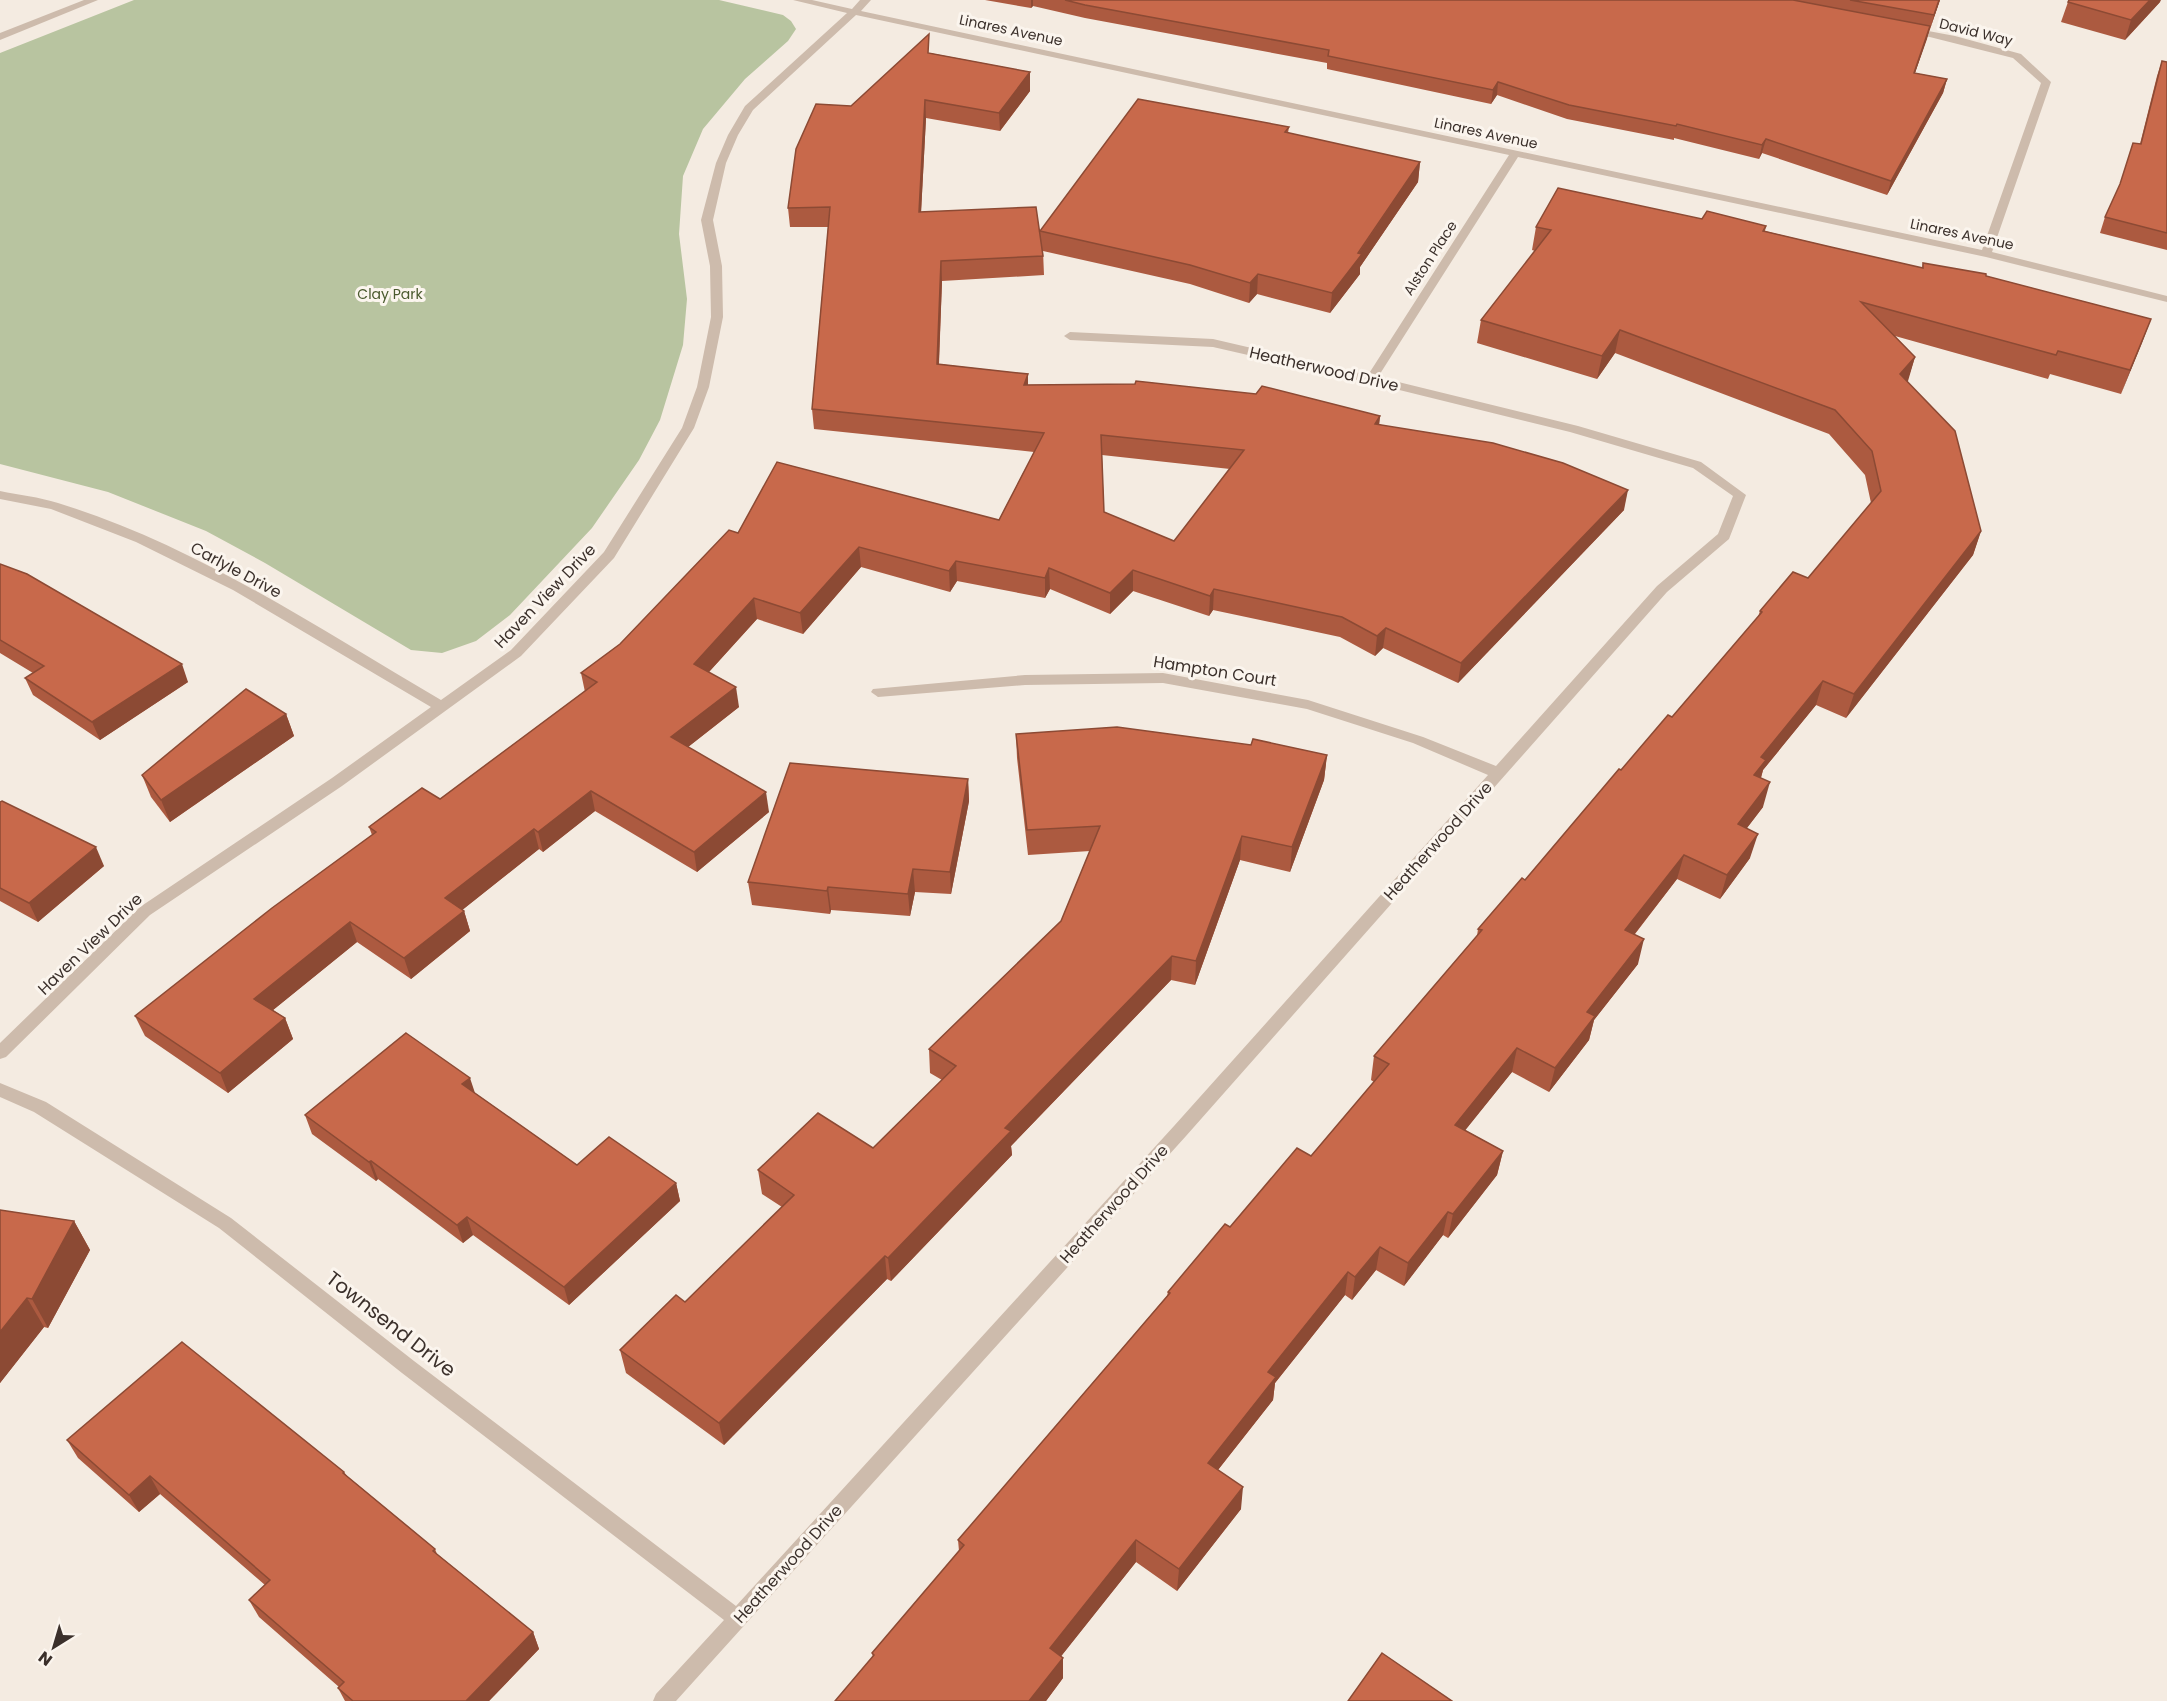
<svg xmlns="http://www.w3.org/2000/svg" width="2167" height="1701" font-family="Poppins,sans-serif">
	<style>
		.green { fill: #b8c4a0 }
		.lines { fill: none; stroke-linecap: round; stroke-linejoin: round }
		.minor { fill: #cdbbac; fill-rule: evenodd }
		.wall { fill: #ac5a40; fill-rule: evenodd }
		.shaded-wall { fill: #8c4a34 }
		.building { fill: #c8694b; stroke: #8c4a34; stroke-width: 1.5; fill-rule: evenodd }
		.labels { text-anchor: middle; dominant-baseline: central; stroke-width: 6; stroke-linejoin: round; paint-order: stroke }
		.far-street-label { font-size: 14px; fill: #3b302b; stroke: #fbf5ee }
		.far-park-label { font-size: 14px; fill: #4a5a2e; stroke: #fbf5ee }
		.street-label { font-size: 16px; fill: #3b302b; stroke: #fbf5ee }
		.near-street-label { font-size: 20px; fill: #3b302b; stroke: #fbf5ee }
	</style>
	<rect width="100%" height="100%" fill="#f4ebe1"/>
	<path class="green" d="M134 0H719L783 15 791 21 796 29 788 41 745 79 703 129 683 176 679 234 687 299 683 345 660 420 639 460 592 528 510 615 476 641 442 653 411 650 265 563 206 531 108 492 0 464V53Z"/>
	<g class="lines">
		<g class="minor">
			<path d="M84 0H98L0 40V33Z"/>
			<path d="M793 0H812L852 9 860 0H871L861 11 1982 250 2041 83 2013 58 1902 30 1907 27 1955 36 2021 54 2051 82 1992 252 2167 296V302L1986 257 1518 157 1378 377 1578 426 1701 462 1746 495 1729 539 1667 592 1186 1136 676 1701H653L656 1694 724 1620 402 1373 219 1228 34 1112 0 1097V1083L46 1102 231 1218 414 1361 736 1606 1174 1126 1488 775 1413 743 1307 709 1163 683 1025 685 878 697 871 692 873 689 1025 675 1163 673 1308 700 1423 737 1496 766 1657 586 1718 534 1733 496 1693 468 1570 432 1371 383 1213 347 1070 340 1064 336 1070 332 1213 339 1368 375 1509 155 856 15 753 110 738 135 726 163 713 220 722 266 723 317 709 387 694 428 614 558 521 656 342 786 150 915 6 1057 0 1059V1043L140 907 332 778 431 707 233 590 136 542 51 509 0 499V491C19 495 39 497 58 503 195 545 318 628 441 700L511 650 604 552 682 428 697 387 711 317 710 266 701 220 716 163 728 135 745 106 847 13Z"/>
		</g>
	</g>
	<g class="wall">
		<path d="M985 0H1940L1915 73 1947 79 1943 93 1887 195 1762 153 1759 159 1674 138V140L1567 119 1497 95 1491 104 1327 69V63L1085 18 1033 6 1031 8Z"/>
		<path d="M2068 2H2160L2125 40 2061 22Z"/>
		<path d="M930 53 1030 72V91L1000 131 926 118 921 212 1040 235V231L1289 127 1288 133 1420 162 1418 182 1360 267V274L1330 313 1257 294 1249 303 1190 284 1043 251 1044 275 942 281 939 364 1028 374V385L1380 416 1379 424 1624 510 1458 683 1383 648 1375 656 1340 637 1213 610 1209 616 1133 591 1110 614 1050 589 1045 598 957 581 950 592 861 567 803 634 757 619 709 672 739 707 688 747 769 812 697 872 595 811 543 852 539 849 462 910 464 911 470 931 411 979 357 942 273 1010 285 1018 293 1039 228 1093 145 1036 135 1016 372 835 369 827 440 799 585 692 581 673 620 644 738 533 999 520 1034 452 814 429 812 409 828 227H790L788 208 851 106ZM1102 455 1230 469 1174 541 1104 512Z"/>
		<path d="M2162 61 2167 62V250L2100 233 2105 217 2140 144 2157 76Z"/>
		<path d="M1702 219 1766 226 1765 231 1831 247 1922 268 1923 263 1986 276 2151 319 2121 394 2050 374 2048 379 1895 336 1915 357 1907 382 1981 531 1973 555 1846 718 1816 705 1763 770 1761 778 1763 807 1746 829 1750 858 1720 899 1677 879 1635 934 1638 964 1594 1020 1589 1040 1549 1092 1512 1072 1465 1130 1503 1151 1497 1175 1448 1238 1443 1235 1404 1286 1376 1270 1352 1300 1345 1295 1275 1383 1273 1400 1218 1470 1241 1509 1177 1591 1136 1562 1061 1656 1063 1658V1678L1046 1701H835L873 1657 872 1653 959 1551 958 1540 1167 1296 1168 1292 1230 1227 1311 1156 1374 1082 1371 1080 1374 1056 1477 936 1478 929 1525 880 1621 770 1672 717 1758 617 1760 611 1808 578 1871 503 1865 475 1829 434 1615 353 1597 379 1477 343 1481 320 1535 251 1532 250 1536 227Z"/>
		<path d="M0 564 188 682 100 740 33 695 25 678 33 673 0 653Z"/>
		<path d="M286 714 294 736 170 822 151 797 142 775Z"/>
		<path d="M1016 734 1327 755 1324 780 1290 872 1240 860 1195 985 1171 980 1011 1146 1012 1155 891 1281 887 1279 724 1445 626 1373 620 1350 685 1302 782 1207 762 1194 758 1170 873 1148 942 1080 930 1073 929 1049 1061 921 1090 851 1028 855 1017 758Z"/>
		<path d="M968 779 969 801 951 894 915 892 910 916 831 910 830 914 752 905 748 882Z"/>
		<path d="M0 802 104 866 38 922 0 901Z"/>
		<path d="M475 1093 577 1165 676 1183 680 1201 569 1305 473 1235 463 1243 378 1179 376 1181 312 1134 305 1115Z"/>
		<path d="M0 1210 74 1221 90 1250 48 1328 44 1327 0 1383Z"/>
		<path d="M67 1440 344 1472 347 1476 435 1549 437 1554 533 1632 539 1649 489 1701H345L338 1688 339 1687 259 1617 249 1600 265 1585 160 1494 139 1512 78 1458Z"/>
	</g>
	<g class="shaded-wall">
		<path d="M1031 0H1033V6L1031 8Z"/>
		<path d="M1939 0H1940L1930 29 1934 15Z"/>
		<path d="M2150 0H2161L2160 2 2125 40 2131 20Z"/>
		<path d="M1930 26 1927 39 1910 87 1914 73Z"/>
		<path d="M1030 72V91L1000 131 999 113Z"/>
		<path d="M1947 79 1943 93 1887 195 1891 181Z"/>
		<path d="M1498 82 1497 95 1491 104 1493 90Z"/>
		<path d="M925 100 926 118 920 232 919 212Z"/>
		<path d="M1766 139 1762 153 1759 159 1762 145Z"/>
		<path d="M1420 162 1418 182 1360 267V274L1330 313 1332 293Z"/>
		<path d="M941 261 942 281 938 384 937 364Z"/>
		<path d="M1258 274 1257 294 1249 303 1250 283Z"/>
		<path d="M2151 319 2142 343 2121 394 2130 370Z"/>
		<path d="M1620 330 1615 353 1597 379 1602 356Z"/>
		<path d="M1915 357 1908 381 1893 398 1900 374Z"/>
		<path d="M1028 374V394L1024 385Z"/>
		<path d="M1380 416 1378 436 1375 424Z"/>
		<path d="M1628 490 1624 510 1458 683 1461 663Z"/>
		<path d="M1981 531 1973 555 1846 718 1854 694Z"/>
		<path d="M859 547 861 567 803 634 800 613Z"/>
		<path d="M956 561 957 581 950 592 949 571Z"/>
		<path d="M1049 568 1050 589 1045 598V578Z"/>
		<path d="M1133 570V591L1110 614V593Z"/>
		<path d="M1214 589 1213 610 1209 616 1210 596Z"/>
		<path d="M754 598 757 619 698 684 694 664Z"/>
		<path d="M1386 628 1383 648 1375 656 1377 636Z"/>
		<path d="M182 664 188 682 100 740 92 722Z"/>
		<path d="M1823 681 1816 705 1763 770 1759 784 1754 775 1761 757Z"/>
		<path d="M736 687 739 707 674 758 671 737Z"/>
		<path d="M286 714 294 736 170 822 161 800Z"/>
		<path d="M1327 755 1324 780 1290 872 1292 847Z"/>
		<path d="M968 779 969 801 951 894 950 872Z"/>
		<path d="M1770 782 1763 807 1731 849 1738 824Z"/>
		<path d="M591 791 595 811 543 852 538 832Z"/>
		<path d="M766 792 769 812 697 872 694 852Z"/>
		<path d="M534 829 539 849 451 919 445 898Z"/>
		<path d="M1758 834 1750 858 1720 899 1727 875Z"/>
		<path d="M1242 836 1240 860 1195 985 1196 961Z"/>
		<path d="M96 847 104 866 38 922 29 903Z"/>
		<path d="M1684 855 1677 879 1619 954 1625 930Z"/>
		<path d="M913 869 915 892 910 916 908 894Z"/>
		<path d="M828 887 831 910 830 914 827 891Z"/>
		<path d="M464 911 470 931 411 979 404 958Z"/>
		<path d="M350 922 357 942 262 1019 254 999Z"/>
		<path d="M1644 939 1638 964 1594 1020 1589 1040 1549 1092 1555 1068 1587 1012Z"/>
		<path d="M1172 956 1171 980 1011 1146 1012 1155 891 1281 888 1258 1005 1128Z"/>
		<path d="M285 1018 293 1039 228 1093 220 1073Z"/>
		<path d="M1517 1048 1512 1072 1451 1148 1455 1125Z"/>
		<path d="M470 1078 476 1096 462 1084Z"/>
		<path d="M1503 1151 1497 1175 1448 1238 1453 1214Z"/>
		<path d="M371 1161 378 1179 376 1181 369 1162Z"/>
		<path d="M676 1183 680 1201 569 1305 564 1287Z"/>
		<path d="M1448 1212 1443 1235 1404 1286 1408 1263Z"/>
		<path d="M467 1217 473 1235 463 1243 457 1225Z"/>
		<path d="M74 1221 90 1250 48 1328 32 1299Z"/>
		<path d="M1380 1247 1376 1270 1352 1300 1355 1277Z"/>
		<path d="M885 1256 887 1279 724 1445 719 1423Z"/>
		<path d="M1348 1272 1345 1295 1275 1383 1273 1400 1206 1485 1208 1463 1268 1372Z"/>
		<path d="M27 1298 44 1327 0 1383V1332Z"/>
		<path d="M150 1476 160 1494 139 1512 129 1495Z"/>
		<path d="M1243 1487 1241 1509 1177 1591 1179 1569Z"/>
		<path d="M1136 1540V1562L1051 1669 1050 1648Z"/>
		<path d="M533 1632 539 1649 489 1701H466Z"/>
		<path d="M1063 1658V1678L1046 1701H1029Z"/>
	</g>
	<g class="building">
		<path d="M1065 0H1793L1930 26 1914 73 1947 79 1891 181 1766 139 1762 145 1677 124 1676 126 1569 105 1498 82 1493 90 1328 56 1329 50 1085 5Z"/>
		<path d="M1850 0H1939L1934 15Z"/>
		<path d="M2069 0H2150L2131 20 2068 2Z"/>
		<path d="M929 34 928 53 1030 72 999 113 925 100 919 212 1036 207 1043 256 941 261 937 364 1028 374 1024 385 1135 384 1136 381 1256 394 1262 386 1380 416 1375 424 1493 443 1563 463 1628 490 1461 663 1386 628 1377 636 1342 617 1214 589 1210 596 1133 570 1110 593 1049 568 1045 578 956 561 949 571 859 547 800 613 754 598 694 664 736 687 671 737 766 792 694 852 591 791 538 832 534 829 445 898 464 911 404 958 350 922 254 999 285 1018 220 1073 135 1016 272 908 376 832 369 827 422 788 440 799 597 682 581 673 620 644 729 530 738 533 777 462 999 520 1044 433 812 409 830 207 788 208 796 149 816 104 851 106ZM1101 435 1244 450 1174 541 1104 512Z"/>
		<path d="M2162 61 2167 62V233L2105 217 2120 184 2133 143 2141 144Z"/>
		<path d="M1138 99 1289 127 1285 132 1420 162 1358 253 1362 254 1332 293 1258 274 1250 283 1190 265 1040 231Z"/>
		<path d="M1558 188 1702 219 1707 211 1766 226 1763 231 1831 247 1923 268V263L1986 274V276L2151 319 2130 370 2058 351 2056 355 1861 302 1915 357 1900 374 1955 431 1981 531 1854 694 1823 681 1761 757 1766 760 1754 775 1770 782 1738 824 1758 834 1727 875 1684 855 1625 930 1644 939 1587 1012 1595 1016 1555 1068 1517 1048 1455 1125 1503 1151 1453 1214 1448 1212 1408 1263 1380 1247 1355 1277 1348 1272 1268 1372 1276 1377 1208 1463 1243 1487 1179 1569 1136 1540 1050 1648 1063 1658 1029 1701H835L874 1655 872 1653 964 1545 958 1540 1170 1293 1168 1292 1225 1224 1230 1227 1297 1148 1311 1156 1389 1064 1374 1056 1482 930 1478 929 1522 878 1525 880 1619 769 1621 770 1668 715 1672 717 1762 612 1760 611 1793 572 1808 578 1881 491 1872 451 1835 410 1620 330 1602 356 1481 320 1551 230 1536 227Z"/>
		<path d="M0 564 27 574 182 664 92 722 25 678 44 666 0 640Z"/>
		<path d="M246 689 286 714 161 800 142 775Z"/>
		<path d="M1117 727 1251 745 1253 739 1327 755 1292 847 1242 836 1196 961 1172 956 1005 1128 1011 1131 888 1258 885 1256 719 1423 620 1350 676 1295 685 1302 794 1195 758 1170 818 1113 873 1148 956 1066 929 1049 1061 921 1100 826 1027 830 1016 734Z"/>
		<path d="M790 763 968 779 950 872 913 869 908 894 828 887 827 891 748 882Z"/>
		<path d="M2 801 96 847 29 903 0 888V802Z"/>
		<path d="M406 1033 470 1078 462 1084 577 1165 609 1137 676 1183 564 1287 467 1217 457 1225 371 1161 369 1162 305 1115Z"/>
		<path d="M0 1210 74 1221 32 1299 27 1298 0 1332Z"/>
		<path d="M182 1342 344 1472 343 1473 435 1549 433 1551 533 1632 466 1701H353L338 1688 344 1682 249 1600 270 1580 150 1476 129 1495 67 1440Z"/>
		<path d="M1382 1653 1452 1701H1348Z"/>
	</g>
	<g class="labels">
		<g class="far-street-label">
			<text transform="translate(1011 30) rotate(12)">Linares Avenue</text>
			<text transform="translate(1976 32) rotate(14)">David Way</text>
			<text transform="translate(1486 133) rotate(12)">Linares Avenue</text>
			<text transform="translate(1962 234) rotate(12)">Linares Avenue</text>
			<text transform="translate(1430 258) rotate(-57)">Alston Place</text>
		</g>
		<g class="far-park-label">
			<text x="390" y="294">Clay Park</text>
		</g>
		<g class="street-label">
			<text transform="translate(1324 369) rotate(13)">Heatherwood Drive</text>
			<text transform="translate(236 570) rotate(28)">Carlyle Drive</text>
			<text transform="translate(545 596) rotate(-46)">Haven View Drive</text>
			<text transform="translate(1215 671) rotate(9)">Hampton Court</text>
			<text transform="translate(1438 841) rotate(-48)">Heatherwood Drive</text>
			<text transform="translate(90 944) rotate(-44)">Haven View Drive</text>
			<text transform="translate(1114 1204) rotate(-48)">Heatherwood Drive</text>
			<text transform="translate(788 1564) rotate(-48)">Heatherwood Drive</text>
		</g>
		<g class="near-street-label">
			<text transform="translate(391 1324) rotate(38)">Townsend Drive</text>
		</g>
	</g>
	<g transform="translate(54 1647) rotate(217)" stroke="#fbf5ee" stroke-width="4.5" paint-order="stroke">
	<path d="M0-4.5L10 22L0 15L-10 22Z" fill="#3b302b"/>
	<text y="-9" font-size="16" font-weight="bold" text-anchor="middle" fill="#3b302b">N</text>
	</g>
</svg>
